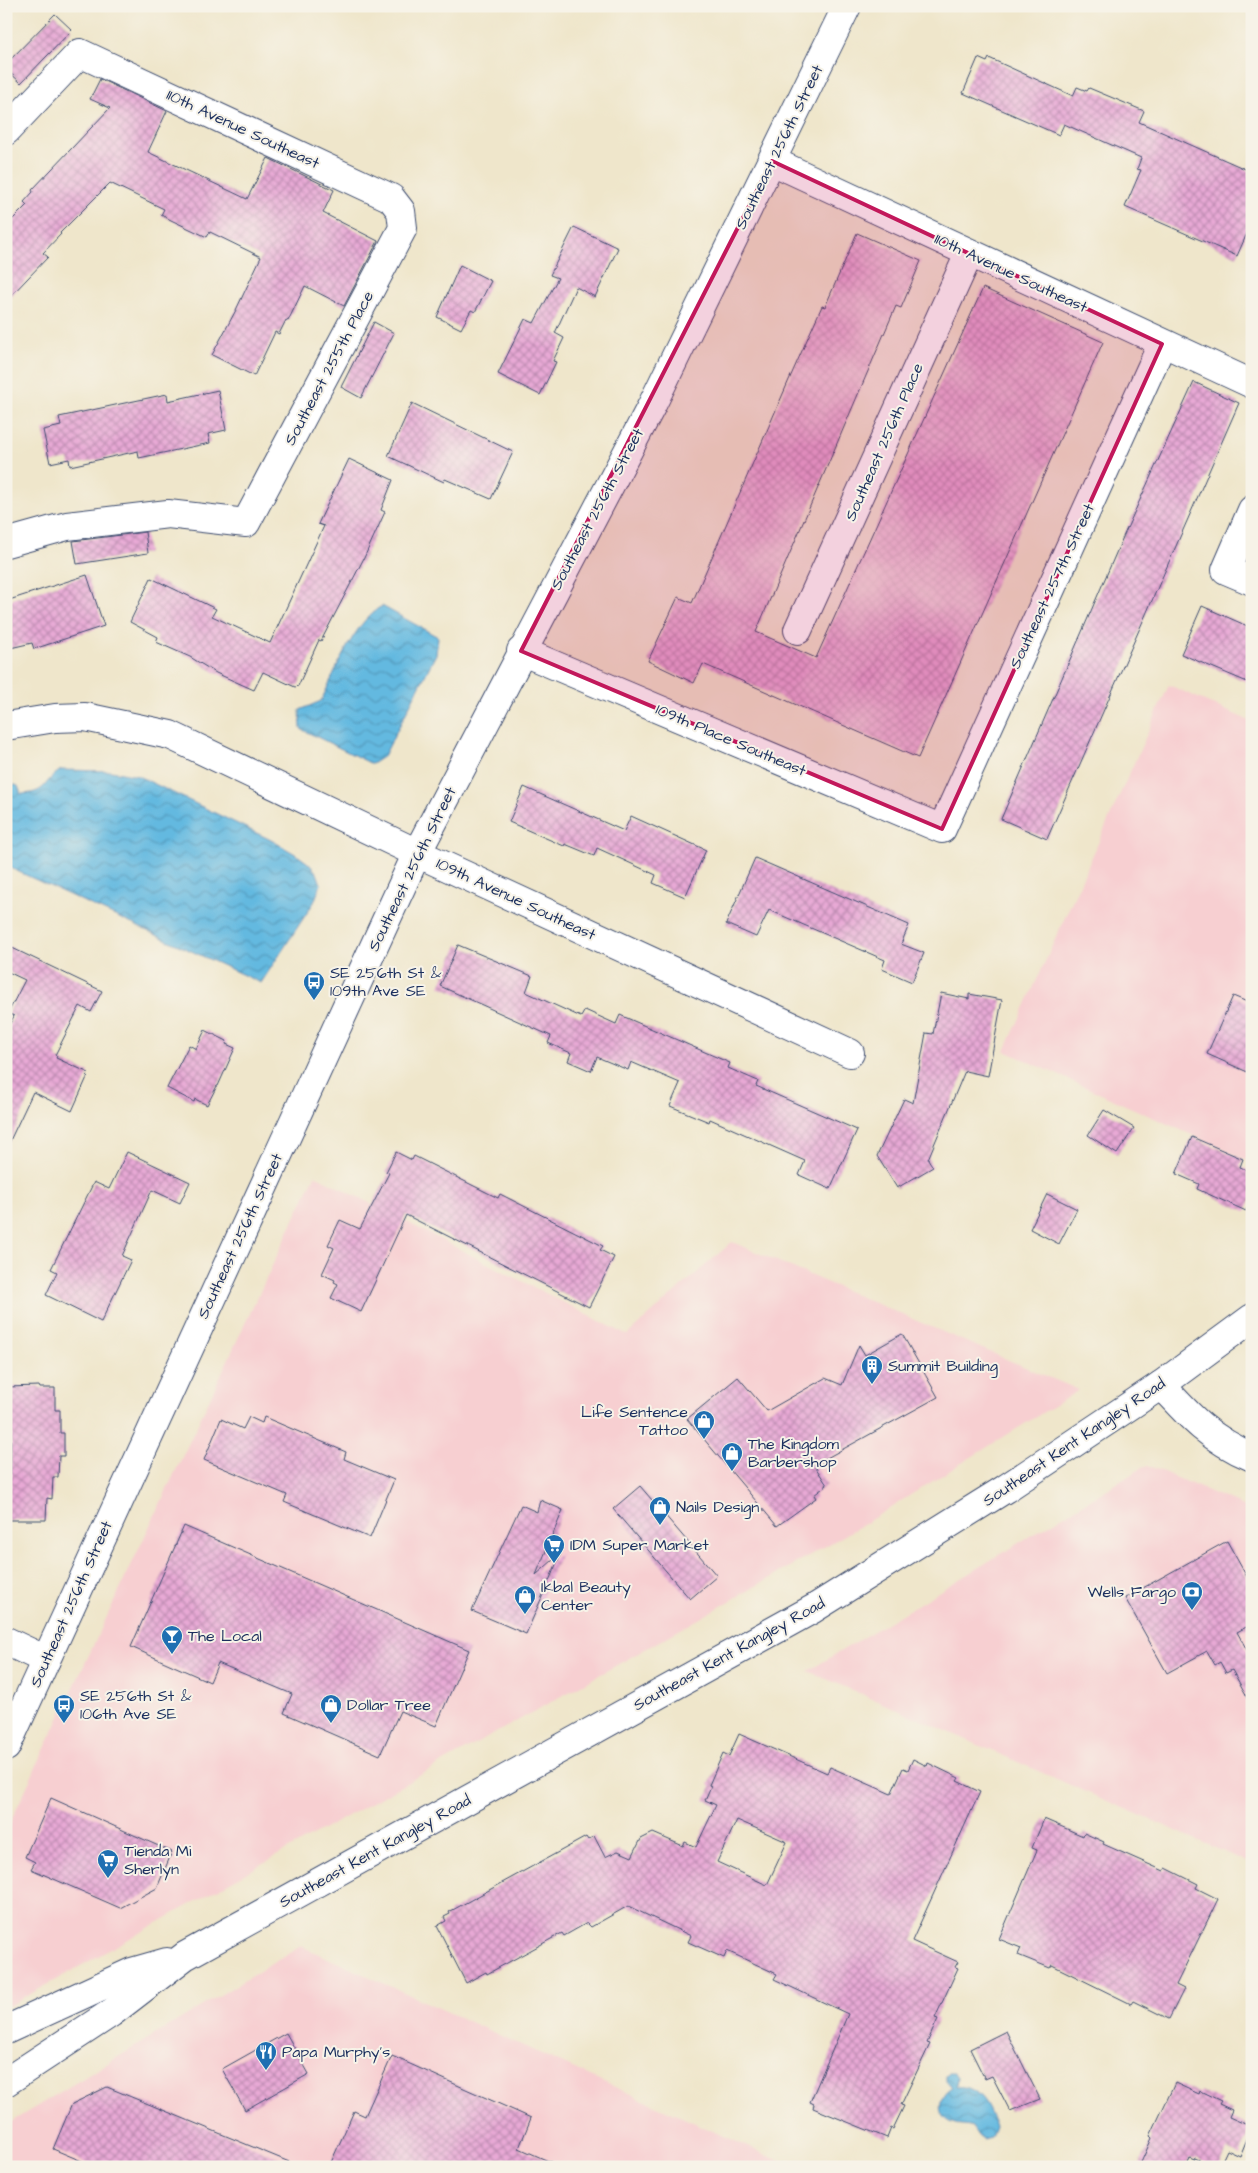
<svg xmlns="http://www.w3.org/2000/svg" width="1258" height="2173" font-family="'Architects Daughter',sans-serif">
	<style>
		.built { fill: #f7cfd1 }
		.water { fill: url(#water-waves); stroke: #40749f }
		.building { fill: url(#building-cross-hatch); fill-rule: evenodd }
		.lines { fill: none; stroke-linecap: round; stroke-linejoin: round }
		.minor-casing { stroke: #3b4a6e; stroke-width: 30 }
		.major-casing { stroke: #3b4a6e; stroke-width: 30 }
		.minor { stroke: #fff; stroke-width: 28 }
		.major { stroke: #fff; stroke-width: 28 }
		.marked { fill: #c2185b; fill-opacity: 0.2; stroke: #c2185b; stroke-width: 4; stroke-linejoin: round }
		.labels { text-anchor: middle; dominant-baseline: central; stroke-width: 4; stroke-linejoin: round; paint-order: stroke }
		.street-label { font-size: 16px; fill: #1b2f5e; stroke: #f7f3e8 }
		.poi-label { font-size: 16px; fill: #1b2f5e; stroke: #f7f3e8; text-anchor: start }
	</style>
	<defs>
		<pattern id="water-waves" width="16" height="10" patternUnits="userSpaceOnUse" patternTransform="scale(1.25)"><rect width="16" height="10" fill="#64b9e0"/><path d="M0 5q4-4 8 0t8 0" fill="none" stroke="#5297b9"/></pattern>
		<pattern id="building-cross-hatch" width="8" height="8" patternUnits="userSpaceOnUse" patternTransform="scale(1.25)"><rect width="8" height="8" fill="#e8a9d5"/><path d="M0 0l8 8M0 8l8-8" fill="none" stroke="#bb8ab0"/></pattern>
	</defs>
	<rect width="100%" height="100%" fill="#f7f3e8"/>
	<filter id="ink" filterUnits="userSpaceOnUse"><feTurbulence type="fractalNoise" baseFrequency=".02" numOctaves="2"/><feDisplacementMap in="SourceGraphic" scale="10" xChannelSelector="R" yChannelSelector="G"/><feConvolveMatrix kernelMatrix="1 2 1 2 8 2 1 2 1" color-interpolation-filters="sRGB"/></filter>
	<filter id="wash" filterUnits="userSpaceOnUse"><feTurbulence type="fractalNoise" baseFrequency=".0096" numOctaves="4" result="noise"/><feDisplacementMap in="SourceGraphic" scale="20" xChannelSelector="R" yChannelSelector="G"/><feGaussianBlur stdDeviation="1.12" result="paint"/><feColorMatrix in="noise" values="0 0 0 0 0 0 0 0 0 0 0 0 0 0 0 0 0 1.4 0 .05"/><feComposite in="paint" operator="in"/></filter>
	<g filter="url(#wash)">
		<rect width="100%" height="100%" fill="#efe6cb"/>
		<g class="built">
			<path d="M1169 685 1252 722V1162L1005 1051Z"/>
			<path d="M315 1175 627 1335 732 1242 1079 1390 864 1524 697 1620 11 2005 6 2006V1831Z"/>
			<path d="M1147 1465 1252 1510V1864L808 1671Z"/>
			<path d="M301 1946 793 2167H6V2125Z"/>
		</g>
		<g class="water">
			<path d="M382 606 438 637 436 654 384 756 372 764 301 729 300 710 321 701C335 673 354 621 382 606Z"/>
			<path d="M61 770 111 771 138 776 271 840 297 855 308 863 317 873 321 884 314 902 261 983 6 866V782L18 786 21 794C48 793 41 783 61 770Z"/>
			<path d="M949 2073H954L957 2077 956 2087C979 2084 991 2109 995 2127L991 2138 983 2140 978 2136 972 2127C966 2124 959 2126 952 2123 935 2117 938 2095 952 2088L946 2081V2076Z"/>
		</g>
		<g id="blocks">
			<g class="building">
				<path d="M55 14 72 30 21 83 6 69V64Z"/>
				<path d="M978 58 987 62 989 58 1073 96 1077 87 1087 91 1089 88 1144 111 1139 122 1252 172V222L1237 256 1125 207 1141 170 1137 169 1141 158 1064 124 1059 135 963 93Z"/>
				<path d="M100 79 167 111 148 152 247 199 268 158 334 190 323 213 378 241 344 306 305 286 288 321 286 320 279 334 275 332 254 376 212 355 236 310 261 257 210 232 207 237 173 221 161 215 164 209 110 183 60 233 61 234 43 253 48 257 6 301V226L27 205 24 202 33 192 32 190 110 108 90 99Z"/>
				<path d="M574 227 618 248 595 297 576 287 555 333 564 338 553 361 556 362 540 395 498 374 525 319 534 323 558 278 550 275Z"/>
				<path d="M857 233 921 261 901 308 896 306 756 632 816 658 983 288 1103 342 918 758 703 664 694 683 648 661 678 597 692 603 789 380 822 306 825 307Z"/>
				<path d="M460 265 491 281 475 312 471 310 461 329 437 317Z"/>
				<path d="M374 322 394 333 361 398 341 387Z"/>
				<path d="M1194 382 1239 403 1047 839 1001 819 1123 537Z"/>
				<path d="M218 390 226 430 208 434 210 443 139 458 138 451 70 466 69 459 50 463 43 430 61 426 59 417 167 394 168 401Z"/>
				<path d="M412 403 513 452 491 499 445 479 444 482 388 456Z"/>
				<path d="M349 459 393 480 381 510 385 512 364 558 321 641 319 640 298 686 295 687 263 672 254 690 216 673 190 657 156 642 158 637 130 622 151 578 216 609 212 616 270 643 324 526 318 524Z"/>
				<path d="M145 532 148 553 77 564 73 541Z"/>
				<path d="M87 575 104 626 34 649 32 643 6 649V601Z"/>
				<path d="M1202 606 1252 628V684L1181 654Z"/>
				<path d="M524 787 624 831 631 816 706 850 685 897 653 883 656 875 597 848 594 856 565 844 564 846 509 822Z"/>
				<path d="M755 858 909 925 901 944 924 953 912 982 882 969 885 960 769 910 756 937 726 924Z"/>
				<path d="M6 945 102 991 91 1012 80 1006 55 1055 57 1056 56 1058 89 1073 72 1111 33 1092 6 1149V1031L14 1016 8 1013 25 980 6 971Z"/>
				<path d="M458 945 532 976 526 992 581 1017 585 1010 616 1024 620 1015 730 1063 728 1068 758 1081 756 1086 857 1130 830 1189 799 1175 805 1161 710 1119 709 1122 670 1106 680 1083 631 1062 628 1070 597 1057 591 1071 568 1061 571 1053 548 1043 551 1036 440 986Z"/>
				<path d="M941 993 969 999V994L1002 1000 988 1076 965 1071 928 1159 933 1167 897 1188 877 1156 904 1099 913 1103 926 1033 933 1034Z"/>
				<path d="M1233 996 1252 1004V1074L1207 1054Z"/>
				<path d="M205 1030 227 1041 226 1044 235 1048 218 1086H217L207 1105 195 1099 194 1102 167 1088 189 1045 196 1049Z"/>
				<path d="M1104 1110 1134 1128 1117 1154 1088 1135Z"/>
				<path d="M1192 1137 1243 1159 1240 1167 1252 1172V1197L1246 1211 1197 1189 1199 1184 1176 1174Z"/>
				<path d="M127 1152 190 1182 180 1203 152 1190 122 1256 131 1260 101 1322 46 1295 57 1272 51 1269 94 1182 109 1189Z"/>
				<path d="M396 1152 412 1160 414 1156 498 1198 500 1194 603 1246 600 1250 614 1257 589 1307 406 1215 361 1312 331 1298 338 1284 334 1282 335 1280 322 1274 334 1248 328 1245 340 1220 360 1229 389 1173 386 1172Z"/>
				<path d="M1047 1194 1077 1209 1059 1244 1030 1229Z"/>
				<path d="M902 1334 938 1397 814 1465 827 1485 814 1495 816 1498 777 1526 687 1419 738 1377 767 1411 825 1378 842 1385 859 1345 865 1355Z"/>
				<path d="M39 1386 40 1388H55V1410H60V1433H64V1456H59L58 1477H53L52 1499 47 1498 46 1520H6V1475H10L11 1409H7V1387Z"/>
				<path d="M249 1417 262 1423 264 1417 346 1452 344 1459 394 1480 370 1538 284 1502 287 1495 204 1460 221 1419 243 1429Z"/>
				<path d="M640 1486 717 1576 690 1599 613 1509Z"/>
				<path d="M540 1500 563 1510 536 1575 561 1553 526 1634 472 1611 521 1505 537 1512Z"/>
				<path d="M184 1526 469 1650 436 1726 400 1711 380 1755 284 1713 292 1694 218 1663 210 1682 131 1647Z"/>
				<path d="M1227 1541 1252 1586V1624L1237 1632 1252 1659V1705L1232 1670 1226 1673 1220 1662 1215 1665 1207 1651 1167 1673 1125 1598Z"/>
				<path d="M739 1734 827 1773 830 1767 891 1794 903 1768 908 1770 913 1759 927 1766 928 1763 959 1778 957 1781 980 1792 912 1941 958 1962 955 1967 958 1968 935 2018 938 2019 927 2043 930 2044 901 2105 904 2106 893 2129 891 2128 887 2138 813 2108 814 2104 810 2102 848 2014 774 1979 777 1974 727 1951 724 1958 688 1942 691 1936 628 1906 591 1927 587 1923 564 1936 562 1933 487 1974 486 1972 466 1983 437 1926 446 1921 444 1917 450 1914 449 1912 586 1837 588 1840 594 1836 605 1857 618 1851 632 1857 641 1839 653 1833 683 1846 685 1842 696 1847 716 1805 705 1800 711 1786 709 1785 723 1753 729 1756ZM737 1820 787 1842 767 1885 717 1862Z"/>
				<path d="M51 1798 172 1852 157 1888 120 1908 31 1869 35 1862 25 1857Z"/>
				<path d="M1044 1819 1083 1836 1084 1833 1104 1842 1103 1844 1164 1871 1166 1868 1198 1884 1196 1888 1218 1899 1176 1985 1184 1989 1169 2019 1133 2001 1131 2004 1052 1965 1050 1968 1018 1955 1021 1948 999 1939 1037 1850 1032 1848Z"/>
				<path d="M1006 2031 1040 2099 1010 2111 992 2076 985 2079 970 2049Z"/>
				<path d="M286 2033 309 2074 245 2110 222 2069Z"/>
				<path d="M392 2056 531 2118 519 2148 562 2167H329L354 2111 365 2116Z"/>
				<path d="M1175 2083 1199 2094 1200 2091 1221 2101 1219 2104 1232 2110 1229 2117 1252 2127 1240 2156 1227 2150 1219 2167H1215L1195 2158 1194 2160 1190 2158 1186 2167H1139L1152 2138 1150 2136Z"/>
				<path d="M107 2087 299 2166V2167H96L53 2149 72 2104Z"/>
			</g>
		</g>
	</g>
	<g filter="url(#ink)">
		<use href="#blocks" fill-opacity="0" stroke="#3b4a6e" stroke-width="1"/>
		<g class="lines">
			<g class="minor-casing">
				<g id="minor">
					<path d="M6 131 80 53 391 198 401 211 403 228 246 523 168 514 67 526 6 543"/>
					<path d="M772 161 1252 384"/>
					<path d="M1252 510 1226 570 1252 581"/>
					<path d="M798 630 969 254"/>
					<path d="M521 651 942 829 1162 344"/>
					<path d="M6 726 55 718 85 717 170 735 417 853 850 1053"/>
					<path d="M1161 1385C1191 1418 1210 1439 1252 1457"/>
					<path d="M6 1641 46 1660"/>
				</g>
			</g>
			<g class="major-casing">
				<g id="major">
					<path d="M6 1747 417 853 651 407 847 6"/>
					<path d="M6 2030 132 1972 167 1962"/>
					<path d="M6 2082 111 2013 185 1956 813 1609 1005 1489 1161 1385 1252 1318"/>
				</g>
			</g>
			<use href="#minor" class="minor"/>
			<use href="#major" class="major"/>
		</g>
	</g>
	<path class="marked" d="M772 161 1162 344 942 829 521 651Z"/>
	<defs>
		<g id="bus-pin" transform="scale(1.125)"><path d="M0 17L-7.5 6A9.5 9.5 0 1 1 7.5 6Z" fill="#1f6fb2" stroke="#f7f3e8"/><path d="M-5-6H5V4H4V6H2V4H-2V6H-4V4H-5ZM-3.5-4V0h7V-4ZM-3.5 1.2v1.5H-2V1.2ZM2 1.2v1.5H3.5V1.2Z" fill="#fff"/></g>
		<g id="building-pin" transform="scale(1.125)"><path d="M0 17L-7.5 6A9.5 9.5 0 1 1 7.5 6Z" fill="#1f6fb2" stroke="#f7f3e8"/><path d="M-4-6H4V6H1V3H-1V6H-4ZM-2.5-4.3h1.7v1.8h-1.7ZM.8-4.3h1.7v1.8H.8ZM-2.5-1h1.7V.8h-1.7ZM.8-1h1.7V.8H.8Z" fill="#fff"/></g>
		<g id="shop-pin" transform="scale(1.125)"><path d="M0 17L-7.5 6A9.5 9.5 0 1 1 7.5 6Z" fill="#1f6fb2" stroke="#f7f3e8"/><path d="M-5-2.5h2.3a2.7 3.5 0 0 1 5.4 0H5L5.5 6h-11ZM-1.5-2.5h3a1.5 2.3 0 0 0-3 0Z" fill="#fff"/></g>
		<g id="supermarket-pin" transform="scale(1.125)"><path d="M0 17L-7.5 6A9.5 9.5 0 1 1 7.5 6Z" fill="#1f6fb2" stroke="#f7f3e8"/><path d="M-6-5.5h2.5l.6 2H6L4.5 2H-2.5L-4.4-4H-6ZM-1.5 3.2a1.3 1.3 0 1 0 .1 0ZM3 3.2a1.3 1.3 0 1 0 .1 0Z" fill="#fff"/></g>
		<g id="bank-pin" transform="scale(1.125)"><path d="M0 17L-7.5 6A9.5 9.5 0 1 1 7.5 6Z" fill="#1f6fb2" stroke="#f7f3e8"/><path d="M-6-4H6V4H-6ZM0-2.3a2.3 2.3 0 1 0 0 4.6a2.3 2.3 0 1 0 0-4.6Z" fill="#fff"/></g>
		<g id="bar-pin" transform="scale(1.125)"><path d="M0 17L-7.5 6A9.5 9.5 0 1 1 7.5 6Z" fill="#1f6fb2" stroke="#f7f3e8"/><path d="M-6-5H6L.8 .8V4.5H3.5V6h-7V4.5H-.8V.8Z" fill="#fff"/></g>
		<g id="restaurant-pin" transform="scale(1.125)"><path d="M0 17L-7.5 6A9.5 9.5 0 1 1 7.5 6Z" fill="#1f6fb2" stroke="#f7f3e8"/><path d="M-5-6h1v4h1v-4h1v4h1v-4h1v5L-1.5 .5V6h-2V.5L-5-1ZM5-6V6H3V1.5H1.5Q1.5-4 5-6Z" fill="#fff"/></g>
	</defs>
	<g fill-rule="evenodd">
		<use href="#bus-pin" x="314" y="982"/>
		<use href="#building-pin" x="872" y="1366"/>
		<use href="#shop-pin" x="704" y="1421"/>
		<use href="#shop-pin" x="732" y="1453"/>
		<use href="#shop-pin" x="660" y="1507"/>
		<use href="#supermarket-pin" x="554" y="1545"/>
		<use href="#bank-pin" x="1192" y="1592"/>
		<use href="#shop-pin" x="525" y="1596"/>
		<use href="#bar-pin" x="172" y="1636"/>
		<use href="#bus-pin" x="64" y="1705"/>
		<use href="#shop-pin" x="331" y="1705"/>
		<use href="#supermarket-pin" x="108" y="1860"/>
		<use href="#restaurant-pin" x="266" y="2052"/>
	</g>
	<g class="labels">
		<g class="street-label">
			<text transform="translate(243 129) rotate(25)">110th Avenue Southeast</text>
			<text transform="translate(779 147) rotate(-64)">Southeast 256th Street</text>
			<text transform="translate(1011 273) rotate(25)">110th Avenue Southeast</text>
			<text transform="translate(329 368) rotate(-62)">Southeast 255th Place</text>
			<text transform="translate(884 442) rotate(-66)">Southeast 256th Place</text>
			<text transform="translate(597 509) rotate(-62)">Southeast 256th Street</text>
			<text transform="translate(1052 586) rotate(-65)">Southeast 257th Street</text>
			<text transform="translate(731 740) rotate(23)">109th Place Southeast</text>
			<text transform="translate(412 869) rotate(-64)">Southeast 256th Street</text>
			<text transform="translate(516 899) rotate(25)">109th Avenue Southeast</text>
			<text transform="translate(240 1236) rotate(-65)">Southeast 256th Street</text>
			<text transform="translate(1074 1442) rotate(-34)">Southeast Kent Kangley Road</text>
			<text transform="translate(71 1604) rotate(-66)">Southeast 256th Street</text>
			<text transform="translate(729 1654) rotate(-29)">Southeast Kent Kangley Road</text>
			<text transform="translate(375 1851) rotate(-29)">Southeast Kent Kangley Road</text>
		</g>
		<g class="poi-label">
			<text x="330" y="973">SE 256th St &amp;<tspan x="330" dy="18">109th Ave SE</tspan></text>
			<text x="888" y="1366">Summit Building</text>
			<text x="688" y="1412" text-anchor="end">Life Sentence<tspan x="688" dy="18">Tattoo</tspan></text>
			<text x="748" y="1444">The Kingdom<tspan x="748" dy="18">Barbershop</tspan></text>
			<text x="676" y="1507">Nails Design</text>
			<text x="570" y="1545">IDM Super Market</text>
			<text x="541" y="1587">Ikbal Beauty<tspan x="541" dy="18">Center</tspan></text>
			<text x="1176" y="1592" text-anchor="end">Wells Fargo</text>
			<text x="188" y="1636">The Local</text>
			<text x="80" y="1696">SE 256th St &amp;<tspan x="80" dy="18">106th Ave SE</tspan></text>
			<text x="347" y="1705">Dollar Tree</text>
			<text x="124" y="1851">Tienda Mi<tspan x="124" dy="18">Sherlyn</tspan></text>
			<text x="282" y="2052">Papa Murphy's</text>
		</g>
	</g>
	<rect width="1258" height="2173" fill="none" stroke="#f7f3e8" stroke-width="25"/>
</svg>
